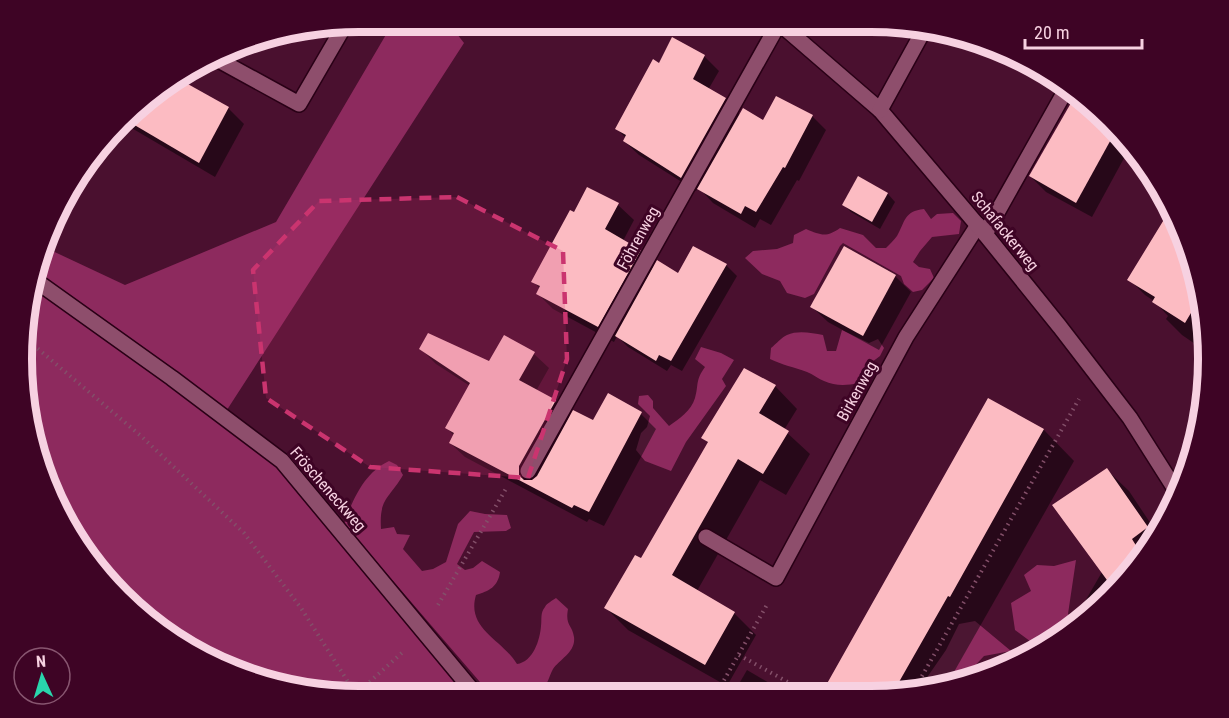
<svg xmlns="http://www.w3.org/2000/svg" width="1229" height="718" font-family="'Roboto Condensed',sans-serif">
	<style>
		.forest { fill: #8d2a5e }
		.shadow { fill: #0007 }
		.building { fill: #fcbbc2 }
		.lines { fill: none; stroke-linecap: round; stroke-linejoin: round }
		.service-casing { stroke: #290016; stroke-width: 18 }
		.minor-casing { stroke: #290016; stroke-width: 18 }
		.path { stroke: #834f69; stroke-width: 4; stroke-dasharray: 1.5 4.5; stroke-linecap: butt }
		.service { stroke: #8e4e6c; stroke-width: 15 }
		.minor { stroke: #8e4e6c; stroke-width: 15 }
		.marked { fill: #ca346f; fill-opacity: 0.2; stroke: #ca346f; stroke-width: 4.5; stroke-dasharray: 12 8; stroke-linejoin: round }
		.labels { text-anchor: middle; dominant-baseline: central; stroke-width: 6; stroke-linejoin: round; paint-order: stroke }
		.street-label { font-size: 16px; fill: #f7d1e1; stroke: #3e0425 }
		.rim { fill: none; stroke: #f7d1e1; stroke-width: 8 }
	</style>
	<rect width="100%" height="100%" fill="#4a102f"/>
	<g class="forest">
		<path d="M394 21H447L464 43 223 416 282 461 477 696H337L250 679 172 640 91 565 39 468 21 359 33 271 44 247 125 285 276 222Z"/>
		<path d="M924 209 931 219 937 214 953 213 961 221 959 234 932 237 920 251 913 262 919 267 930 269 934 278 922 290 913 292 904 284 901 276 843 243 840 246 814 294 805 298 787 293 780 281 762 274 745 258 753 251 777 249 793 243 794 235 806 229C821 235 826 238 840 228L863 235 876 248H886C890 244 894 240 897 236 905 222 904 211 924 209Z"/>
		<path d="M842 330 869 343 878 339 884 348 880 356 868 365 871 378C857 385 839 388 824 381 818 379 813 374 807 372 794 367 782 365 770 359L771 348C776 344 782 337 787 335 798 330 812 333 823 335L827 351H836Z"/>
		<path d="M701 347 721 353 734 360 722 379 726 386 686 442 671 471 645 461 636 450 641 433 647 427 650 416 638 404 639 396 648 395 653 401V408L669 426C679 419 691 411 695 398 699 384 695 381 705 367L695 359Z"/>
		<path d="M389 461 397 465 403 475C389 499 379 498 381 529L394 527 397 534 410 535 403 549 422 571 433 569 446 562 458 524 470 511 485 514 507 515 511 528 506 531 474 532 457 564 465 570 473 568 482 561 500 572C498 587 489 591 476 595 466 629 502 639 517 664 533 662 540 640 541 626 542 619 540 613 545 607 547 603 552 601 556 598L568 609C565 626 572 624 574 637 576 652 560 659 553 669 549 676 548 684 542 690V696H492L344 524C353 499 364 473 389 461Z"/>
		<path d="M1076 560 1068 614 1076 624 1042 650 1015 630 1011 603 1031 591 1024 575 1037 565 1054 566Z"/>
		<path d="M975 621 1011 651 984 656 968 673 962 682 922 690 928 676 946 650 959 624Z"/>
	</g>
	<g class="shadow">
		<path d="M673 39 704 56 719 71 708 90 725 99 740 115 764 122 812 116 826 130 799 181 797 180 771 225 760 219 755 228 713 203 698 187 696 191 639 155 624 141 626 138 617 129 659 65Z"/>
		<path d="M176 79 228 108 244 124 215 177 123 123 154 91Z"/>
		<path d="M1077 97 1129 149 1092 217 1046 192 1030 176Z"/>
		<path d="M858 178 888 194 895 202 880 229 851 212 844 205Z"/>
		<path d="M588 189 618 205 634 220 623 241 640 251 655 267 678 275 726 265 737 276 682 371 671 365 667 371 628 347 617 336 614 342 553 309 538 294 540 289 533 281Z"/>
		<path d="M1165 221 1174 227 1201 293V348L1182 335 1166 319 1168 316 1154 301 1145 295 1129 279Z"/>
		<path d="M844 248 895 276 911 292 879 350 828 322 812 307Z"/>
		<path d="M504 337 534 354 549 368 536 391 556 402 571 417 593 422 641 414 656 429 604 526 589 519 587 522 465 457 450 443 454 436 447 428 470 386 436 364 421 349 490 363Z"/>
		<path d="M744 370 776 387 797 409 784 430 810 454 786 495 760 480 697 591 734 613 756 635 727 686 628 630 606 608 642 560 709 444 703 437Z"/>
		<path d="M988 400 1044 430 1074 461 946 686 892 696H821Z"/>
		<path d="M1107 470 1129 491 1157 533 1151 546 1109 598 1085 617 1080 610 1102 572Z"/>
		<path d="M747 670 791 696H732Z"/>
	</g>
	<g class="building">
		<path d="M672 37 705 55 693 79 726 98 681 178 623 141 626 135 615 129 653 59 659 63Z"/>
		<path d="M177 78 229 107 199 163 126 120 154 91Z"/>
		<path d="M776 96 813 115 785 168 783 167 756 212 745 206 741 214 697 189 743 108 763 120Z"/>
		<path d="M1075 96 1114 134 1076 203 1029 176Z"/>
		<path d="M858 176 888 193 872 222 842 205Z"/>
		<path d="M587 187 619 203 605 229 641 250 598 327 536 294 540 286 531 282 570 210 574 212Z"/>
		<path d="M1168 213 1201 293V296L1185 323 1152 302 1155 297 1127 280Z"/>
		<path d="M693 246 727 264 671 361 659 355 656 361 615 336 657 260 678 273Z"/>
		<path d="M844 246 896 275 863 336 810 307Z"/>
		<path d="M428 333 489 361 504 335 535 352 519 380 556 400 519 466V475L524 480H532L537 476 573 410 593 420 608 393 642 412 589 512 574 505 572 508 449 443 454 433 445 428 470 383 419 349Z"/>
		<path d="M744 368 776 385 759 413 789 431 763 474 738 459 672 575 735 612 705 665 604 608 635 555 641 558 708 442 701 438Z"/>
		<path d="M988 398 1044 429 950 597 948 596 891 696H820Z"/>
		<path d="M1107 468 1148 527 1132 539 1143 557 1115 591 1052 505Z"/>
	</g>
	<g class="lines">
		<g class="service-casing">
			<g id="service">
				<path d="M985 234 1067 88"/>
				<path d="M528 471 779 23"/>
				<path d="M706 537 776 578 906 337 978 225"/>
			</g>
		</g>
		<g class="minor-casing">
			<g id="minor">
				<path d="M778 22 880 110 985 234 1060 327 1130 418 1175 489"/>
				<path d="M215 58 299 104 346 23"/>
				<path d="M880 110 925 28"/>
				<path d="M32 278 172 378 282 461 477 696"/>
			</g>
		</g>
		<g class="path">
			<path d="M24 337 141 436 244 533 301 608 357 696"/>
			<path d="M438 605 507 487"/>
			<path d="M739 655 813 696"/>
			<path d="M913 692 1079 399"/>
			<path d="M356 694 404 651"/>
			<path d="M715 696 768 603"/>
		</g>
		<use href="#service" class="service"/>
		<use href="#minor" class="minor"/>
	</g>
	<path class="marked" d="M457 197 563 251 567 359 528 478 370 467 266 398 253 270 319 201Z"/>
	<g class="labels">
		<g class="street-label">
			<text transform="translate(1005 231) rotate(51)">Schafackerweg</text>
			<text transform="translate(638 238) rotate(-61)">Föhrenweg</text>
			<text transform="translate(857 391) rotate(-61)">Birkenweg</text>
			<text transform="translate(328 489) rotate(49)">Fröscheneckweg</text>
		</g>
	</g>
	<path d="M0 0H1229V718H0ZM359 32H871A327 327 0 0 1 1198 359V359A327 327 0 0 1 871 686H359A327 327 0 0 1 32 359V359A327 327 0 0 1 359 32Z" fill="#3e0425" fill-rule="evenodd"/>
	<path class="rim" d="M359 32H871A327 327 0 0 1 1198 359V359A327 327 0 0 1 871 686H359A327 327 0 0 1 32 359V359A327 327 0 0 1 359 32Z"/>
	<g transform="translate(42 676) rotate(356)"><circle r="28" fill="#3e0425" stroke="#885670" stroke-width="1.5"/>
	<path d="M0-4.5L10 22L0 15L-10 22Z" fill="#29d5ac"/>
	<text y="-9" font-size="16" font-weight="bold" text-anchor="middle" fill="#f7d1e1">N</text>
	</g>
	<path d="M1025 39v9h117v-9" fill="none" stroke="#f7d1e1" stroke-width="3"/>
	<text x="1034" y="39" font-size="18" fill="#f7d1e1" stroke="#3e0425" stroke-width="4.5" paint-order="stroke">20 m</text>
</svg>
